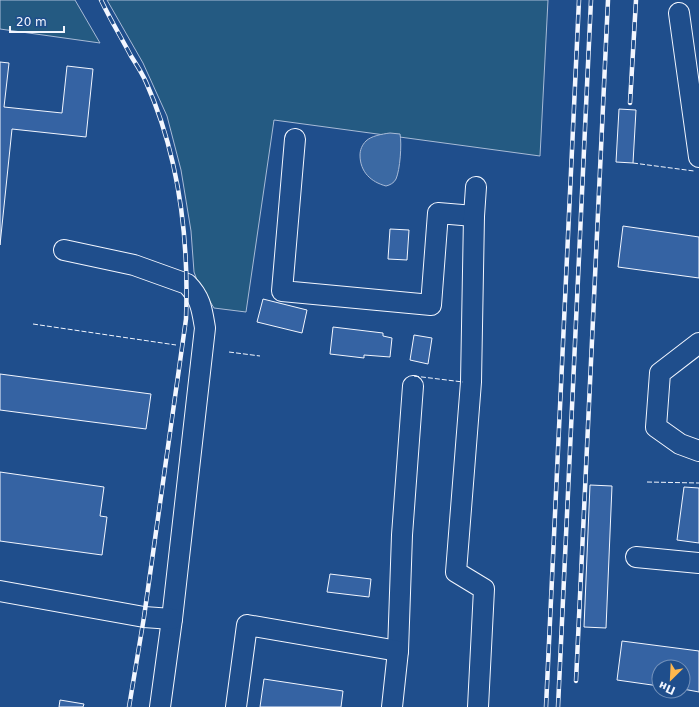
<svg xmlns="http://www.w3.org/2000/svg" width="699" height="707" font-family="'DejaVu Sans',sans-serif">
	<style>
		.green { fill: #245a82; stroke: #a8bbd7 }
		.water { fill: #3b69a3; stroke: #a8bbd7 }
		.building { fill: #3563a3; stroke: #f2f6ff }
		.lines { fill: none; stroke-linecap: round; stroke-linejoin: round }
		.minor-casing { stroke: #f2f6ff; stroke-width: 22 }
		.minor { stroke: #1f4e8c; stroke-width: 20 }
		.rail-casing { stroke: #f2f6ff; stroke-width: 4.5 }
		.rail { stroke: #1f4e8c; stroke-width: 3; stroke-dasharray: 9; stroke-linecap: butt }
		.fence { stroke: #f2f6ff; stroke-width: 1; stroke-dasharray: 5 2; stroke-linecap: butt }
	</style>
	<rect width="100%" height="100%" fill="#1f4e8c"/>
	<g class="green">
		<path d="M0 0H75L100 43 0 29Z"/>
		<path d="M107 0H548L540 156 274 120 246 312 214 308 197 280 194 272 191 231 181 170 167 116 143 63Z"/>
	</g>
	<path class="water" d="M390 133 400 134C402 144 400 170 396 179 394 183 390 185 386 186 371 182 360 172 360 155 360 150 362 145 366 141 371 136 382 134 390 133Z"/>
	<g class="building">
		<path d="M0 62 9 63 4 107 62 113 67 66 93 69 86 137 12 129 0 245Z"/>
		<path d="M619 109 636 110 633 163 616 162Z"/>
		<path d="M623 226 699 237V278L618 267Z"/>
		<path d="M390 229 409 230 407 260 388 259Z"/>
		<path d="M263 299 307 310 302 333 257 322Z"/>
		<path d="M333 327 383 333V336L392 338 390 357 364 355V358L330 354Z"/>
		<path d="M414 335 432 338 428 364 410 360Z"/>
		<path d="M0 374 151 394 146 429 0 410Z"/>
		<path d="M0 472 104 487 100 516 107 517 102 555 0 541Z"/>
		<path d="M590 485 612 486 606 628 584 627Z"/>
		<path d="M684 487 699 488V543L677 540Z"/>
		<path d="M330 574 371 579 369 597 327 592Z"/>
		<path d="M622 641 699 651V692L683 689V667H659V686L617 680Z"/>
		<path d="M264 679 343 691 341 707H260Z"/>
		<path d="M60 700 84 704 83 707H59Z"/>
	</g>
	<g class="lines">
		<g class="minor-casing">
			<g id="minor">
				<path d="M679 13 699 157"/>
				<path d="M295 139 282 291 431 305 438 213 474 216"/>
				<path d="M476 187 474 216 471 382 456 572 484 589 478 707"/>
				<path d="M64 250 134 265 187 284C201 298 202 310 205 328L172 619 160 707"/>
				<path d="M699 343 660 373 656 427 680 444 699 451"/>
				<path d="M636 557 699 563"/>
				<path d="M0 591 144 617 172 619"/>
				<path d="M398 651 402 535 413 386"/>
				<path d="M236 707 247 625 398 651 392 707"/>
			</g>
		</g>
		<use href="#minor" class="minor"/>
		<g class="rail-casing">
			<g id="rail">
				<path d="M101 0C110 19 121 37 131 56 136 64 142 73 146 82 179 156 189 239 186 319L144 617 129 707"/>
				<path d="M630 103 636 0"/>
				<path d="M576 681 608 0"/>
				<path d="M546 707 579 0"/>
				<path d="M558 707 591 0"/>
			</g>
		</g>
		<use href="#rail" class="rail"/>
		<g class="fence">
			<path d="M633 163 694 171"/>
			<path d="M33 324 176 345"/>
			<path d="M229 352 260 356"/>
			<path d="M414 376 463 382"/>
			<path d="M647 482 699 483"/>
		</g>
	</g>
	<g transform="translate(671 679) rotate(204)"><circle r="19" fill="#1f4e8c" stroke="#7391ba"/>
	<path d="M0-3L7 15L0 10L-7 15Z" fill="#ffb74d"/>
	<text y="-6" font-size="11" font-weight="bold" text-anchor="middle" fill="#f2f6ff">Пн</text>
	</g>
	<path d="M10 26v6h54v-6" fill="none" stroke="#f2f6ff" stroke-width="2"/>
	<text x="16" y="26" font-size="12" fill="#f2f6ff" stroke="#1f4e8c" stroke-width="3" paint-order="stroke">20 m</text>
</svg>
